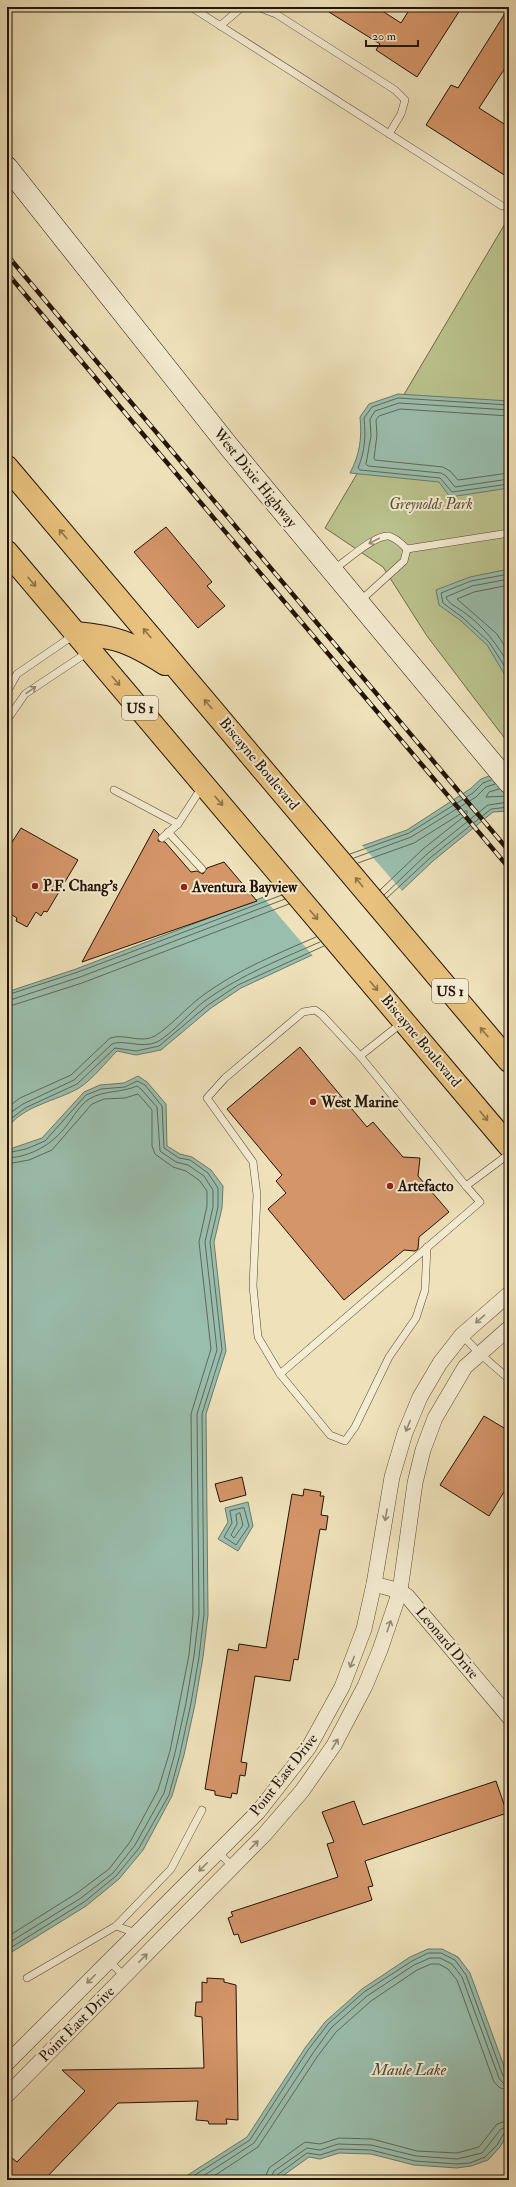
<svg xmlns="http://www.w3.org/2000/svg" width="516" height="2187" font-family="'IM FELL Double Pica',serif">
	<style>
		.green { fill: #bbc38e; stroke: #6e6b4a }
		.water { fill: #9abead; stroke: #6a7a6a }
		.pier { fill: #efe2ba }
		.lines { fill: none; stroke-linecap: round; stroke-linejoin: round }
		.shore { stroke: #5e685a; stroke-width: 1 }
		.building { fill: #d49569; stroke: #211306 }
		.lane-casing { stroke: #544733; stroke-width: 8 }
		.street-casing { stroke: #544733; stroke-width: 16 }
		.secondary-casing { stroke: #211306; stroke-width: 22 }
		.primary-casing { stroke: #211306; stroke-width: 24 }
		.lane { stroke: #f5ecd2; stroke-width: 7 }
		.street { stroke: #f5ecd2; stroke-width: 15 }
		.secondary { stroke: #f5ecd2; stroke-width: 21 }
		.primary { stroke: #e8c17d; stroke-width: 22 }
		.rail-casing { stroke: #211306; stroke-width: 4.5 }
		.rail { stroke: #f5ecd2; stroke-width: 3; stroke-dasharray: 9; stroke-linecap: butt }
		.oneway { stroke: #8e7347 }
		.oneway2 { stroke: #968a76 }
		.poi-dot { fill: #8f2418; stroke: #f5ecd2; stroke-width: 1.5 }
		.labels { text-anchor: middle; dominant-baseline: central; stroke-width: 4; stroke-linejoin: round; paint-order: stroke }
		.shield { fill: #f5ecd2; stroke: #615443; stroke-width: 1 }
		.shield-label { font-size: 14px; font-weight: bold; fill: #211306 }
		.street-label { font-size: 15px; fill: #211306; stroke: #f5ecd2 }
		.park-label { font-size: 15px; font-style: italic; fill: #575136; stroke: #f5ecd2 }
		.poi-label { font-size: 15px; font-weight: bold; fill: #211306; stroke: #f5ecd2; text-anchor: start }
		.water-label { font-size: 16px; font-style: italic; fill: #4b4f40; stroke: #f5ecd2 }
	</style>
	<rect width="100%" height="100%" fill="#efe2ba"/>
	<filter id="stains"><feTurbulence type="fractalNoise" baseFrequency=".005" numOctaves="4"/><feColorMatrix values="0 0 0 0 .2 0 0 0 0 .09 0 0 0 0 .02 0 0 0 .5 -.17"/></filter>
	<radialGradient id="worn" r=".72"><stop offset=".6" stop-color="#630" stop-opacity="0"/><stop offset="1" stop-color="#630" stop-opacity=".3"/></radialGradient>
	<path class="green" d="M509 217V744L427 636 383 567 325 528Z"/>
	<g class="water">
		<path d="M398 394 509 401V488L450 497 439 482 350 473C360 454 362 438 360 417L369 404Z"/>
		<path d="M504 570H509V678L505 675 487 645 460 620 439 605 436 590 470 577Z"/>
		<path d="M500 772 509 773V811L493 812 433 861 381 910 338 943 241 988 211 1008 161 1050 136 1055 117 1051C105 1063 93 1079 79 1088 57 1101 21 1106 7 1129V992L76 969 290 887 336 855 407 830 470 789 481 779Z"/>
		<path d="M138 1076 147 1082 166 1104 167 1146 180 1154 192 1157 211 1170 223 1186 222 1208 214 1242 226 1351 206 1414 208 1615 203 1657 195 1704 184 1755 172 1796 143 1850 119 1879 86 1906 7 1955V1150L42 1138 84 1092 100 1085 124 1083Z"/>
		<path d="M248 1502 253 1526 238 1551 218 1539 228 1522 225 1508Z"/>
		<path d="M428 1949H442L458 1957 470 1973 509 2080V2132L500 2147 488 2160 471 2166 457 2168 414 2165 371 2154 339 2153 320 2159 309 2157 277 2180H180L247 2137 305 2048 325 2022 362 1989 410 1957Z"/>
	</g>
	<path class="pier" d="M361 844 403 892 383 911 340 945 314 957 263 897 289 886 335 853Z"/>
	<g class="lines">
		<g class="shore">
			<path d="M509 405 398 398 372 407 364 418C366 436 365 451 358 468L360 470 440 478 452 492 509 484"/>
			<path d="M509 410 399 403 375 411 370 419 371 436 366 464 368 466 441 473 446 476 455 487 509 479"/>
			<path d="M509 416 400 409 379 416 376 420 377 435 374 458 375 460 443 467 450 471 458 480 509 473"/>
			<path d="M509 574 471 581 441 593 443 603 462 617 489 642 509 673"/>
			<path d="M509 579 472 586 446 597C448 604 459 608 465 613 484 627 497 644 509 665"/>
			<path d="M509 585 474 592 457 599 497 634 509 653"/>
			<path d="M499 789 489 792 486 797 509 796"/>
			<path d="M350 854 409 833 473 793 483 783 491 780"/>
			<path d="M354 858 411 837 476 797 486 787 495 784"/>
			<path d="M358 863 414 843 465 811H467V814L423 849 380 890"/>
			<path d="M384 895 427 854 488 805 509 802"/>
			<path d="M387 898 430 858 491 809 509 807"/>
			<path d="M7 995 78 972 282 895"/>
			<path d="M7 1001 80 977 285 899"/>
			<path d="M7 1007 82 983 289 904"/>
			<path d="M7 1108 20 1098 71 1075 110 1038C125 1033 141 1044 155 1036 172 1025 186 1008 202 996 237 970 277 954 316 937"/>
			<path d="M7 1115 23 1104 74 1080 112 1044C123 1039 142 1049 157 1042 171 1035 192 1010 206 1000 241 975 281 959 320 942"/>
			<path d="M7 1122 25 1108 77 1084 115 1048 136 1051 159 1046 208 1005 238 985 324 946"/>
			<path d="M7 1153 26 1149 45 1141 86 1095 101 1089 125 1087 137 1081 145 1085 162 1106 164 1148 179 1158 190 1160 208 1173 218 1188V1207L210 1242 222 1350 202 1414 204 1614 199 1657 191 1703 180 1754 169 1795 139 1848 116 1876 84 1902 7 1950"/>
			<path d="M7 1158C31 1157 53 1144 67 1125 74 1116 80 1105 89 1099 104 1090 121 1093 137 1086L141 1089 157 1107 160 1151 176 1162 188 1165 204 1176 213 1190V1207L205 1242 217 1350 197 1414 199 1614 194 1656 186 1703 175 1753 164 1793 135 1845 113 1873 81 1898 7 1944"/>
			<path d="M7 1164 29 1160 52 1150 92 1104 104 1099 125 1098 138 1094 152 1110V1146L155 1154 173 1167 186 1171 200 1181 207 1191V1206L199 1242 211 1349 191 1414 193 1614 189 1655 170 1751 158 1790 130 1842 109 1869 77 1893 7 1937"/>
			<path d="M244 1508 249 1526 236 1545 224 1537 232 1523 230 1511Z"/>
			<path d="M240 1513 243 1525 234 1538 231 1535 237 1524 236 1515Z"/>
			<path d="M187 2180 250 2140 308 2050 328 2024 364 1992 412 1961 428 1953H441L455 1960 466 1975 503 2076 509 2079"/>
			<path d="M197 2180 254 2143 313 2053 331 2028 367 1996 414 1965 430 1958H440L452 1964 462 1977 499 2078 503 2083 509 2084"/>
			<path d="M208 2180 258 2147 317 2057 336 2032 371 2001 417 1970 431 1964H439L448 1969 457 1980 494 2082 500 2088 509 2090"/>
			<path d="M264 2180 269 2168 305 2142 320 2144 339 2138 372 2139 417 2151 457 2153 479 2147 497 2124 509 2120"/>
			<path d="M270 2180 274 2171 307 2148 320 2150 338 2144 371 2145 416 2156 457 2159 482 2153 501 2129 509 2126"/>
			<path d="M275 2180 277 2175 307 2153 320 2155 339 2149 371 2150 415 2161 457 2164 470 2163 485 2157 497 2145 504 2133 509 2131"/>
		</g>
	</g>
	<g class="building">
		<path d="M321 7H376L401 23 411 7H462L417 77 376 50 380 44Z"/>
		<path d="M509 7V62L479 108 509 127V178L426 125 451 85 458 88Z"/>
		<path d="M166 527 212 582 207 586 225 606 198 628 134 552Z"/>
		<path d="M21 828 78 860 47 912 44 911 41 916 36 912 27 927 16 921 17 918 7 912V850Z"/>
		<path d="M154 829 159 834 158 841 165 842 191 872 197 871 203 874 207 868 224 862 257 901 82 962Z"/>
		<path d="M300 1047 367 1127 373 1122 403 1157 420 1158 418 1176 449 1212 419 1237 418 1249 415 1251 404 1250 344 1300 268 1209 286 1193 276 1181 282 1175 227 1109Z"/>
		<path d="M484 1416 509 1431V1484L489 1516 440 1485Z"/>
		<path d="M242 1477 246 1495 220 1502 215 1484Z"/>
		<path d="M304 1489 321 1492 320 1496H324L321 1515 328 1516 326 1530 320 1529 298 1660 294 1659 290 1681 255 1676 241 1762 247 1763 245 1776 240 1775 237 1794 232 1793 231 1798 215 1795V1791L205 1789 228 1649 238 1651 239 1644 266 1648 292 1494 303 1496Z"/>
		<path d="M496 1781 507 1813 365 1861 373 1886 368 1887 372 1900 241 1943 238 1934 234 1935 228 1918 233 1916 231 1912 338 1877 327 1844 334 1842 322 1812 354 1801 363 1825Z"/>
		<path d="M207 1978 224 1979V1982L236 1985 238 2120 226 2119 227 2124H209L208 2121 196 2120 198 2101 118 2103 44 2180H7V2154L17 2162 85 2091 62 2070 204 2068 202 2017 195 2016 196 2002H202V1982L207 1983Z"/>
	</g>
	<g class="lines">
		<g class="lane-casing">
			<g id="lane">
				<path d="M191 7 502 206"/>
				<path d="M258 7 276 14 395 90 405 100 401 114 389 134"/>
				<path d="M220 26 241 8 245 7"/>
				<path d="M407 549 509 533"/>
				<path d="M333 570C345 562 375 534 389 536 396 538 402 544 407 549L404 561 359 602"/>
				<path d="M7 692 17 674 74 635"/>
				<path d="M7 720 25 694 88 652"/>
				<path d="M114 790 178 824"/>
				<path d="M168 832 202 869"/>
				<path d="M162 838 178 824 202 787"/>
				<path d="M403 1022 360 1056 466 1186 509 1154"/>
				<path d="M360 1056 322 1015 315 1010 303 1012 225 1078 207 1098 253 1162 257 1195 253 1286 258 1337 280 1374 480 1202 466 1186"/>
				<path d="M462 1335 479 1353 509 1379"/>
				<path d="M280 1374 330 1435 345 1441 355 1427 389 1357 416 1318 425 1290 427 1247"/>
				<path d="M218 1852 233 1867"/>
				<path d="M116 1926 136 1933"/>
				<path d="M109 1961 125 1977"/>
				<path d="M27 1978 116 1926 171 1869 202 1810"/>
			</g>
		</g>
		<g class="street-casing">
			<g id="street">
				<path d="M374 1584 400 1591 407 1596 509 1717"/>
				<path d="M7 2063 258 1812 309 1747 342 1687 364 1629 374 1584 392 1477 405 1433 420 1397 440 1363 462 1335 509 1294"/>
				<path d="M7 2095 264 1835 302 1791 334 1745 365 1686 380 1650 400 1591 415 1483 423 1450 435 1418 465 1367 509 1328"/>
			</g>
		</g>
		<g class="secondary-casing">
			<path id="secondary" d="M7 167 230 448 509 783"/>
		</g>
		<g class="primary-casing">
			<g id="primary">
				<path d="M7 467 509 1061"/>
				<path d="M7 552 509 1146"/>
				<path d="M76 633C117 637 130 642 165 664"/>
			</g>
		</g>
		<use href="#lane" class="lane"/>
		<use href="#street" class="street"/>
		<use href="#secondary" class="secondary"/>
		<use href="#primary" class="primary"/>
		<g class="rail-casing">
			<g id="rail">
				<path d="M7 255 509 851"/>
				<path d="M7 273 509 868"/>
			</g>
		</g>
		<use href="#rail" class="rail"/>
	</g>
	<defs><path id="oneway-shaft" d="M-6 0H5M1.5-3L5.5 0L1.5 3" fill="none" stroke-width="1.6" stroke-linecap="round" stroke-linejoin="round"/></defs>
	<g class="oneway">
		<use href="#oneway-shaft" transform="translate(63 534) rotate(-130)"/>
		<use href="#oneway-shaft" transform="translate(32 582) rotate(50)"/>
		<use href="#oneway-shaft" transform="translate(147 633) rotate(-130)"/>
		<use href="#oneway-shaft" transform="translate(116 681) rotate(50)"/>
		<use href="#oneway-shaft" transform="translate(208 704) rotate(-131)"/>
		<use href="#oneway-shaft" transform="translate(219 801) rotate(50)"/>
		<use href="#oneway-shaft" transform="translate(359 882) rotate(-129)"/>
		<use href="#oneway-shaft" transform="translate(314 915) rotate(49)"/>
		<use href="#oneway-shaft" transform="translate(374 986) rotate(50)"/>
		<use href="#oneway-shaft" transform="translate(484 1032) rotate(-130)"/>
		<use href="#oneway-shaft" transform="translate(484 1116) rotate(50)"/>
	</g>
	<g class="oneway2">
		<use href="#oneway-shaft" transform="translate(374 541) rotate(152)"/>
		<use href="#oneway-shaft" transform="translate(31 690) rotate(-35)"/>
		<use href="#oneway-shaft" transform="translate(480 1319) rotate(139)"/>
		<use href="#oneway-shaft" transform="translate(408 1426) rotate(112)"/>
		<use href="#oneway-shaft" transform="translate(386 1515) rotate(100)"/>
		<use href="#oneway-shaft" transform="translate(389 1626) rotate(-71)"/>
		<use href="#oneway-shaft" transform="translate(352 1662) rotate(112)"/>
		<use href="#oneway-shaft" transform="translate(335 1744) rotate(-59)"/>
		<use href="#oneway-shaft" transform="translate(254 1845) rotate(-45)"/>
		<use href="#oneway-shaft" transform="translate(203 1867) rotate(135)"/>
		<use href="#oneway-shaft" transform="translate(143 1958) rotate(-45)"/>
		<use href="#oneway-shaft" transform="translate(91 1979) rotate(135)"/>
	</g>
	<g class="poi-dot">
		<circle cx="35" cy="886" r="4"/>
		<circle cx="184" cy="887" r="4"/>
		<circle cx="313" cy="1102" r="4"/>
		<circle cx="390" cy="1186" r="4"/>
	</g>
	<g class="labels">
		<g class="shield">
			<rect x="122" y="696" width="36" height="24" rx="3"/>
			<rect x="432" y="979" width="36" height="24" rx="3"/>
		</g>
		<g class="shield-label">
			<text x="140" y="708">US 1</text>
			<text x="450" y="991">US 1</text>
		</g>
		<g class="street-label">
			<text transform="translate(255 478) rotate(51)">West Dixie Highway</text>
			<text transform="translate(259 764) rotate(50)">Biscayne Boulevard</text>
			<text transform="translate(421 1041) rotate(50)">Biscayne Boulevard</text>
			<text transform="translate(447 1643) rotate(50)">Leonard Drive</text>
			<text transform="translate(284 1775) rotate(-52)">Point East Drive</text>
			<text transform="translate(77 2024) rotate(-45)">Point East Drive</text>
		</g>
		<g class="park-label">
			<text x="431" y="504">Greynolds Park</text>
		</g>
		<g class="poi-label">
			<text x="43" y="886">P.F. Chang's</text>
			<text x="192" y="887">Aventura Bayview</text>
			<text x="321" y="1102">West Marine</text>
			<text x="398" y="1186">Artefacto</text>
		</g>
		<g class="water-label">
			<text x="409" y="2070">Maule Lake</text>
		</g>
	</g>
	<rect width="516" height="2187" fill="none" stroke="#efe2ba" stroke-width="24"/>
	<rect x="8" y="8" width="500" height="2171" fill="none" stroke="#211306" stroke-width="2"/>
	<rect x="12" y="12" width="492" height="2163" fill="none" stroke="#211306"/>
	<path d="M366 40v6h52v-6" fill="none" stroke="#211306" stroke-width="2"/>
	<text x="372" y="40" font-size="12" fill="#211306" stroke="#f5ecd2" stroke-width="3" paint-order="stroke">20 m</text>
	<rect width="100%" height="100%" filter="url(#stains)"/>
	<rect width="100%" height="100%" fill="url(#worn)"/>
</svg>
